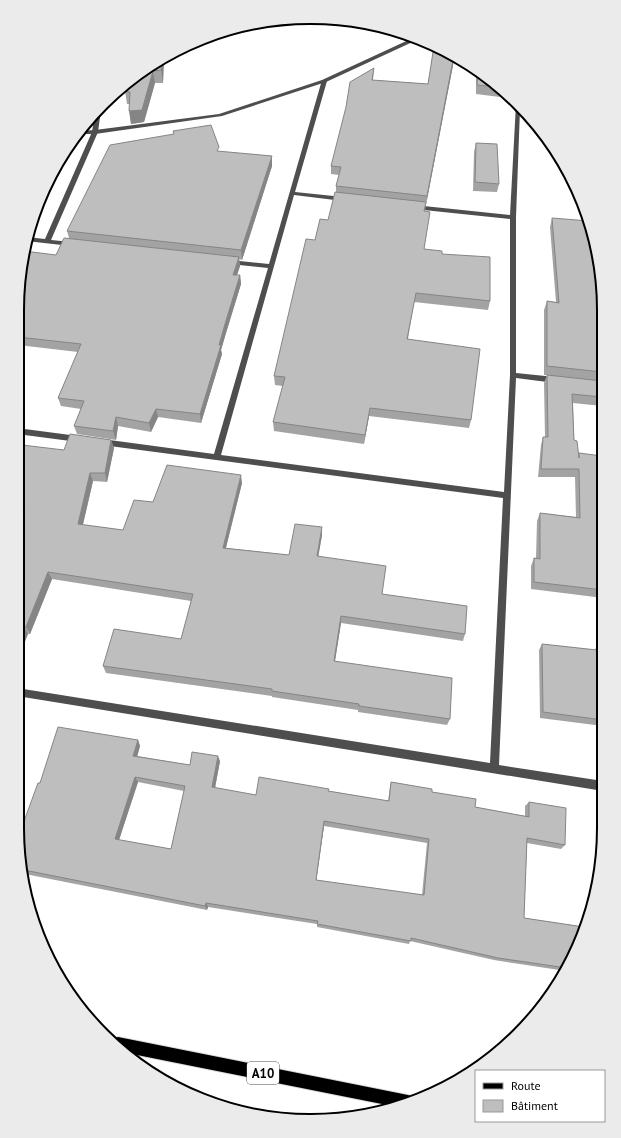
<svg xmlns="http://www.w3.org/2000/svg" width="621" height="1138" font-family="'PT Sans',sans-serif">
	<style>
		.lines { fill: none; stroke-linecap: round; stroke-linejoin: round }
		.primary-casing { stroke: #dbdbdb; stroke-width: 2 }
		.minor { fill: #4e4e4e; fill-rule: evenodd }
		.tertiary { fill: #4e4e4e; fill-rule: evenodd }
		.primary { fill: #000; fill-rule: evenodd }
		.wall { fill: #a3a3a3; fill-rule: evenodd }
		.shaded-wall { fill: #858585 }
		.building { fill: #bebebe; stroke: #858585; fill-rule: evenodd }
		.labels { text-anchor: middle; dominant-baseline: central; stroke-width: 3; stroke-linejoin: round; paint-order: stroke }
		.shield { fill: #fff; stroke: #4c4c4c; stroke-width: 1 }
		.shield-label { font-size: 13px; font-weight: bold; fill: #000 }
		.rim { fill: none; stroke: #000; stroke-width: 2 }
	</style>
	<rect width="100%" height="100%" fill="#fff"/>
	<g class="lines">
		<g class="primary-casing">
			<path id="primary" d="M118 1037 408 1095 413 1097 414 1101 392 1106 127 1053 113 1039Z"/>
		</g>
		<g class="minor">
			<path d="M322 80 327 81 295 192 343 197 346 199 343 201 294 195 221 455 504 492 510 375V219L414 209 411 207 414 205 510 215 516 104 520 109 516 217V373L555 377 558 380 555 383 516 378 499 765 603 781V791L17 696V688L490 763 503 498 102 445 98 442 102 439 214 454 268 268 230 264 227 262 230 260 269 264Z"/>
			<path d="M99 109 101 110 98 132 51 240 71 242 74 244 71 246 26 241 27 237 45 239 92 132 95 112Z"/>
			<path d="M17 428 78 436 82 439 78 442 17 434Z"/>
		</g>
		<path class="tertiary" d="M415 37 419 39 326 82 222 116 95 134H77L80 131 95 130 219 114 322 80Z"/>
		<use href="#primary" class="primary"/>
	</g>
	<g class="wall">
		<path d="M432 45 455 55 426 204 425 211 424 249 442 254 490 301 488 310 414 302 408 339 471 420 469 428 369 416 364 444 274 431 273 422 283 386 275 385 274 376 315 240 328 220 336 192V186L339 175 331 174V166L374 68 373 80 428 84 433 54Z"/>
		<path d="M164 58 163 83H155L144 122 131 124 129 104H127L125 91 132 78Z"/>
		<path d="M476 70 504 90 508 95V98L476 94Z"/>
		<path d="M173 131 220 152 272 156V166L242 260 239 259 240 266 237 275H240L241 284 226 333 221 350 222 354 201 423 158 417 151 432 118 426 116 440 77 434 74 426 81 409 61 406 58 398 78 352 18 345V292L56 255 69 238 67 231 174 134Z"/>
		<path d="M476 143 499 184 497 192 473 191 474 152Z"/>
		<path d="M551 143 554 147 559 157H551Z"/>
		<path d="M552 218 602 272V406L573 403 574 440 578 454 602 456 603 598 531 589V566L534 558H536L537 521 540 513 576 517 575 477H538L541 445 543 437H545L544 383 547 375H544V310L547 301 556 302 550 227Z"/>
		<path d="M111 440 114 448 107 482 93 481 83 525 123 530 153 502 242 483 226 548 289 555 322 535 318 557 382 594 465 634 463 641 341 623 335 661 450 719 447 725 358 712V710L272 697V696L106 673 103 666 181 639 191 601 52 579 30 634H28L19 656H17V454L64 450Z"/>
		<path d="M542 644 595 650 596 648H603V726L540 718 539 650Z"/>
		<path d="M138 740 140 746 137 756 190 765 220 761 215 788 256 795 328 791 388 801 390 787 391 782 432 792 475 807 525 816V806L529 802 565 845 561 849 527 843 524 918 584 927 566 971 494 960 410 941 409 944 317 927V924L208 907 207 910 25 874 17 828 23 824 40 783ZM138 782 184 791 171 849 119 840ZM324 826 427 843 422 895 316 880Z"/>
	</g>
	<g class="shaded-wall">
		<path d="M454 55H455L426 205 427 196Z"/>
		<path d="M164 58 163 83 161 70 162 59Z"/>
		<path d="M153 71 155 83 144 122 131 124 129 111Z"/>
		<path d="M272 156V166L242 260 241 250Z"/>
		<path d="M239 257 240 266 234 284 233 275Z"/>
		<path d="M240 275 241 284 226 333 221 350 222 354 201 423 200 414 225 324Z"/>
		<path d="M370 408 369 416 364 444 365 435Z"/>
		<path d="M156 409 158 417 151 432 149 423Z"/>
		<path d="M116 417 118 426 116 440 113 431Z"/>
		<path d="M111 440 114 448 107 482 105 473Z"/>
		<path d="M90 473 93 481 81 532 78 524Z"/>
		<path d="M241 475 242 483 224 555 223 548Z"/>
		<path d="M322 527V535L317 564V556Z"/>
		<path d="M48 572 52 579 30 634 26 627Z"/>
		<path d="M341 616V623L334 667V661Z"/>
		<path d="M24 627 28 634 19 656 17 654V643Z"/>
		<path d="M138 740 140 746 136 761 133 756Z"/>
		<path d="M218 756 220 761 214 793 212 787Z"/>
		<path d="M135 777 138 782 118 843 115 839Z"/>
		<path d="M324 821V826L316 883V880Z"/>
		<path d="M206 903 208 907 207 910 205 906Z"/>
	</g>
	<g class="building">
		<path d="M434 46 454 55 427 196 336 186 341 167 331 166 346 107 350 82 374 68 372 80 428 84Z"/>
		<path d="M162 59 161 70 153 71 142 110 129 111 130 92 125 91 128 81 132 78Z"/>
		<path d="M478 71 501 87 477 85Z"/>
		<path d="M211 125 219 147 217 151 272 156 241 250 67 231 110 145 174 134 173 131Z"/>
		<path d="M476 143 497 144 499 184 475 182Z"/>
		<path d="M335 192 426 202 424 211 430 212 424 249 442 251V254L490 257V301L416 293 407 339 480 349 471 420 370 408 365 435 273 422 285 377 274 376 306 239 315 240 320 219 328 220Z"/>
		<path d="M552 218 589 221 602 272V372L547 366V301L559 303Z"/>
		<path d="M64 238 239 257 233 275H240L225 324 219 345H221L200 414 156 409 149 423 116 417 113 431 74 426 84 401 58 398 81 344 18 337V292L24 251 56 255Z"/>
		<path d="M547 375 602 381V397L572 394 574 440 577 441 579 458V453L602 456 603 590 534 582V558L540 559V513L580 518 579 469H541L543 437H548Z"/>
		<path d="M70 434 111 440 105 473H90L78 524 123 530 134 500 153 502 167 465 241 475 223 548 289 555 295 524 322 527 317 556 386 566 382 594 467 606 465 634 341 616 334 661 452 678 450 719 359 706V704L272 691V689L103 666 114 629 181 639 193 594 48 572 26 627H24L17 643V454L22 445 64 450Z"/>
		<path d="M542 644 597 650 596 648H603V720L543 712Z"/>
		<path d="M58 727 138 740 133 756 190 765 192 752 218 756 212 787 256 795 259 777 329 789 328 791 389 801 391 782 432 789V792L476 799 475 807 529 817V802L566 808 565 845 527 838 524 918 584 927 567 968 498 958 411 938V941L317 924 318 921 206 903 205 906 24 870 17 828V823L23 824 38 783H40ZM135 777 185 786 171 849 115 839ZM324 821 429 839 424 895 316 880Z"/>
	</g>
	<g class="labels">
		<rect class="shield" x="247" y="1062" width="32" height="22" rx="3"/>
		<g class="shield-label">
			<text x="263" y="1073">A10</text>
		</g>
	</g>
	<path d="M0 0H621V1138H0ZM310 24H311A286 286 0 0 1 597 310V828A286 286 0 0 1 311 1114H310A286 286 0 0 1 24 828V310A286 286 0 0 1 310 24Z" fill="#ebebeb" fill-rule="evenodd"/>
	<path class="rim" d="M310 24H311A286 286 0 0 1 597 310V828A286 286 0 0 1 311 1114H310A286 286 0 0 1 24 828V310A286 286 0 0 1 310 24Z"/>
	<rect x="475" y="1070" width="130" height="52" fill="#ffffff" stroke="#999999"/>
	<rect x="483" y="1083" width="20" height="6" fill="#000000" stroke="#999999"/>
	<text x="511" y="1090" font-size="12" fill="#000000">Route</text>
	<rect x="483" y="1100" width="20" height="12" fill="#bebebe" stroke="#999999"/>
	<text x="511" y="1110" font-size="12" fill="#000000">Bâtiment</text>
</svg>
